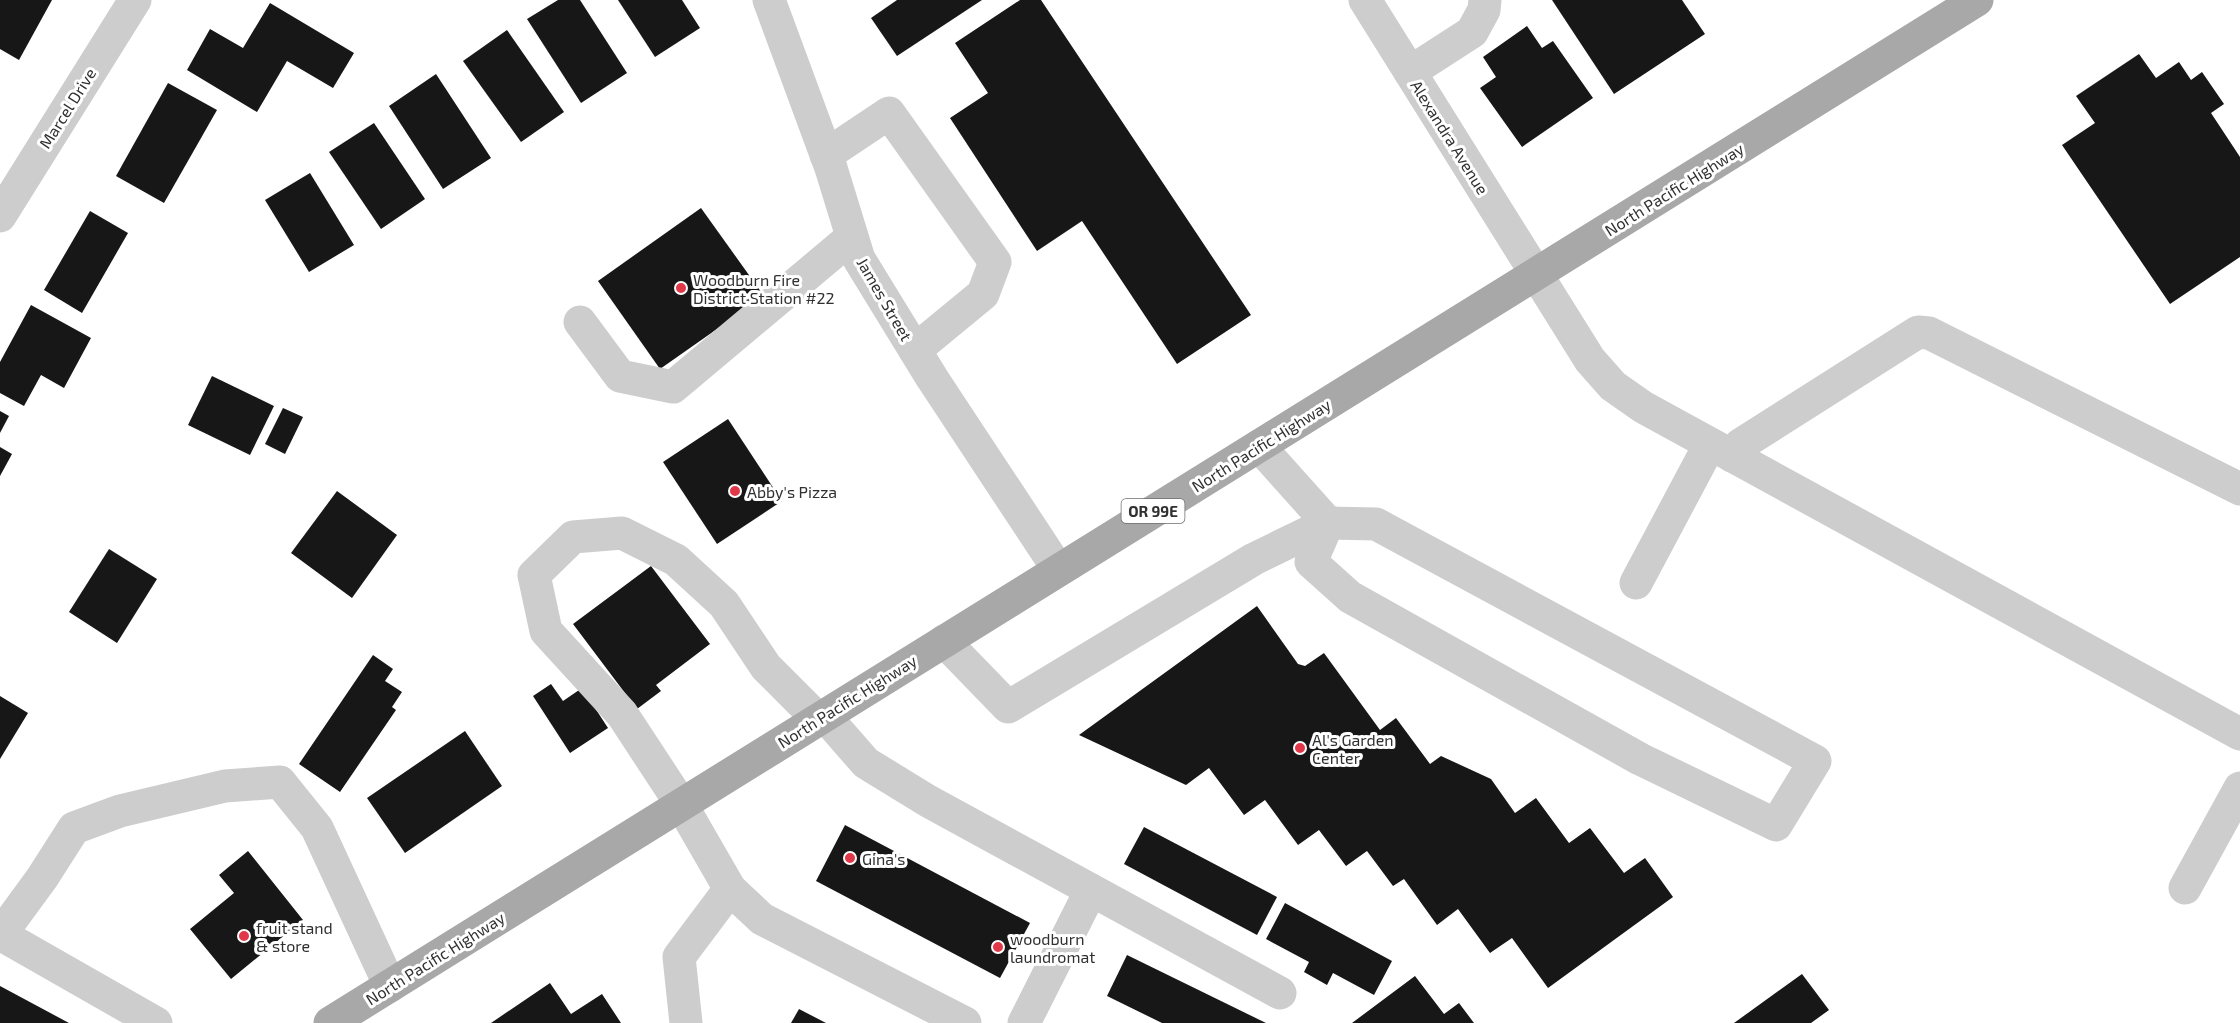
<svg xmlns="http://www.w3.org/2000/svg" width="2240" height="1023" font-family="'Exo 2',sans-serif">
	<style>
		.building { fill: #171717 }
		.lines { fill: none; stroke-linecap: round; stroke-linejoin: round }
		.minor { stroke: #cdcdcd; stroke-width: 33 }
		.major { stroke: #a8a8a8; stroke-width: 33 }
		.poi-dot { fill: #e03849; stroke: #fff; stroke-width: 2 }
		.labels { text-anchor: middle; dominant-baseline: central; stroke-width: 6; stroke-linejoin: round; paint-order: stroke }
		.shield { fill: #fff; stroke: #6e6e6e; stroke-width: 1.5 }
		.shield-label { font-size: 15px; font-weight: bold; fill: #303030 }
		.street-label { font-size: 16px; fill: #303030; stroke: #fff }
		.poi-label { font-size: 16px; fill: #303030; stroke: #fff; text-anchor: start }
	</style>
	<rect width="100%" height="100%" fill="#fff"/>
	<g class="building">
		<path d="M0 0H52L19 60 0 49Z"/>
		<path d="M558 0H580L627 73 581 103 527 19Z"/>
		<path d="M618 0H682L700 28 655 57Z"/>
		<path d="M897 0H982L897 56 871 18Z"/>
		<path d="M1020 0H1041L1251 315 1177 364 1082 221 1037 251 950 118 988 93 955 43Z"/>
		<path d="M1552 0H1682L1705 34 1614 94Z"/>
		<path d="M270 3 354 53 333 88 287 61 257 112 187 70 210 29 243 48Z"/>
		<path d="M1527 26 1542 48 1553 41 1593 98 1522 147 1480 88 1496 77 1483 57Z"/>
		<path d="M507 30 564 112 521 142 463 61Z"/>
		<path d="M2139 54 2156 78 2179 62 2191 80 2202 72 2224 104 2211 113 2240 157V257L2170 304 2062 145 2095 123 2076 96Z"/>
		<path d="M436 74 491 158 443 189 389 106Z"/>
		<path d="M168 83 217 110 164 203 116 176Z"/>
		<path d="M374 123 425 199 381 229 329 152Z"/>
		<path d="M310 173 354 245 309 272 265 200Z"/>
		<path d="M701 208 764 296 660 369 598 281Z"/>
		<path d="M90 211 128 233 82 313 44 290Z"/>
		<path d="M31 305 91 338 64 388 41 375 24 406 0 393V362Z"/>
		<path d="M212 376 274 406 250 455 188 425Z"/>
		<path d="M283 408 303 417 285 454 265 444Z"/>
		<path d="M0 411 9 416 0 433Z"/>
		<path d="M728 419 782 501 717 544 663 462Z"/>
		<path d="M0 447 12 454 0 476Z"/>
		<path d="M337 491 397 535 352 598 291 553Z"/>
		<path d="M109 549 157 579 117 643 69 612Z"/>
		<path d="M651 566 710 644 656 685 661 691 637 709 573 624Z"/>
		<path d="M1257 606 1298 664 1305 666 1324 653 1380 730 1396 718 1430 764 1441 756 1491 779 1515 813 1536 798 1569 843 1590 828 1624 873 1645 858 1673 897 1548 988 1512 938 1490 953 1458 909 1437 925 1404 879 1393 886 1367 851 1346 866 1319 830 1298 845 1265 800 1244 815 1209 768 1186 785 1079 735Z"/>
		<path d="M373 655 393 669 385 681 402 692 392 707 396 710 340 792 299 764Z"/>
		<path d="M551 684 563 701 582 688 608 728 570 753 533 696Z"/>
		<path d="M0 696 28 713 0 759Z"/>
		<path d="M465 731 502 786 405 853 367 798Z"/>
		<path d="M845 825 1030 923 1000 978 816 881Z"/>
		<path d="M1144 827 1277 897 1257 935 1124 864Z"/>
		<path d="M248 851 303 920 231 979 190 929 234 893 219 875Z"/>
		<path d="M1285 903 1392 961 1374 995 1333 973 1327 985 1304 972 1309 962 1266 939Z"/>
		<path d="M1127 955 1266 1023H1162L1107 996Z"/>
		<path d="M1802 974 1829 1010 1811 1023H1734Z"/>
		<path d="M1415 976 1444 1014 1459 1003 1474 1023H1352Z"/>
		<path d="M550 983 571 1014 602 994 621 1023H491Z"/>
		<path d="M0 986 69 1023H0Z"/>
		<path d="M799 1009 826 1023H791Z"/>
	</g>
	<g class="lines">
		<g class="minor">
			<path d="M769 0 831 168 859 259 932 378 1058 569"/>
			<path d="M1365 0 1590 360 1613 386 1643 407 2240 734"/>
			<path d="M1410 72 1472 32 1484 10 1485 0"/>
			<path d="M826 155 889 113 995 262 983 294 915 350"/>
			<path d="M0 216 135 0"/>
			<path d="M580 322 620 376 673 387 852 237"/>
			<path d="M1259 446 1328 523"/>
			<path d="M1732 456 1740 445 1918 332 1929 333 2240 489"/>
			<path d="M1636 583 1710 444"/>
			<path d="M944 641 1008 707 1254 559 1328 523 1376 524 1815 761 1776 825 1640 759 1350 597 1311 562 1328 523"/>
			<path d="M824 715 866 763 928 801 1280 993"/>
			<path d="M818 719 766 667 724 604 676 560 622 533 573 537 534 575 546 631 622 714 681 804 730 889 762 919 965 1023"/>
			<path d="M2185 888 2240 788"/>
			<path d="M0 934 156 1023"/>
			<path d="M1 934 42 878 74 828 120 811 225 786 280 782 317 828 390 986"/>
			<path d="M686 1023 679 957 730 889"/>
			<path d="M1024 1023 1091 890"/>
		</g>
		<path class="major" d="M330 1023 1977 0"/>
	</g>
	<g class="poi-dot">
		<circle cx="681" cy="288" r="6"/>
		<circle cx="735" cy="491" r="6"/>
		<circle cx="1300" cy="748" r="6"/>
		<circle cx="850" cy="858" r="6"/>
		<circle cx="244" cy="936" r="6"/>
		<circle cx="998" cy="947" r="6"/>
	</g>
	<g class="labels">
		<rect class="shield" x="1121.5" y="499" width="63" height="24" rx="4.5"/>
		<g class="shield-label">
			<text x="1153" y="511">OR 99E</text>
		</g>
		<g class="street-label">
			<text transform="translate(67 108) rotate(-58)">Marcel Drive</text>
			<text transform="translate(1450 137) rotate(58)">Alexandra Avenue</text>
			<text transform="translate(1674 189) rotate(-32)">North Pacific Highway</text>
			<text transform="translate(885 299) rotate(60)">James Street</text>
			<text transform="translate(1261 445) rotate(-32)">North Pacific Highway</text>
			<text transform="translate(847 701) rotate(-32)">North Pacific Highway</text>
			<text transform="translate(435 958) rotate(-32)">North Pacific Highway</text>
		</g>
		<g class="poi-label">
			<text x="693" y="279">Woodburn Fire<tspan x="693" dy="18">District Station #22</tspan></text>
			<text x="747" y="491">Abby's Pizza</text>
			<text x="1312" y="739">Al's Garden<tspan x="1312" dy="18">Center</tspan></text>
			<text x="862" y="858">Gina's</text>
			<text x="256" y="927">fruit stand<tspan x="256" dy="18">&amp; store</tspan></text>
			<text x="1010" y="938">woodburn<tspan x="1010" dy="18">laundromat</tspan></text>
		</g>
	</g>
</svg>
